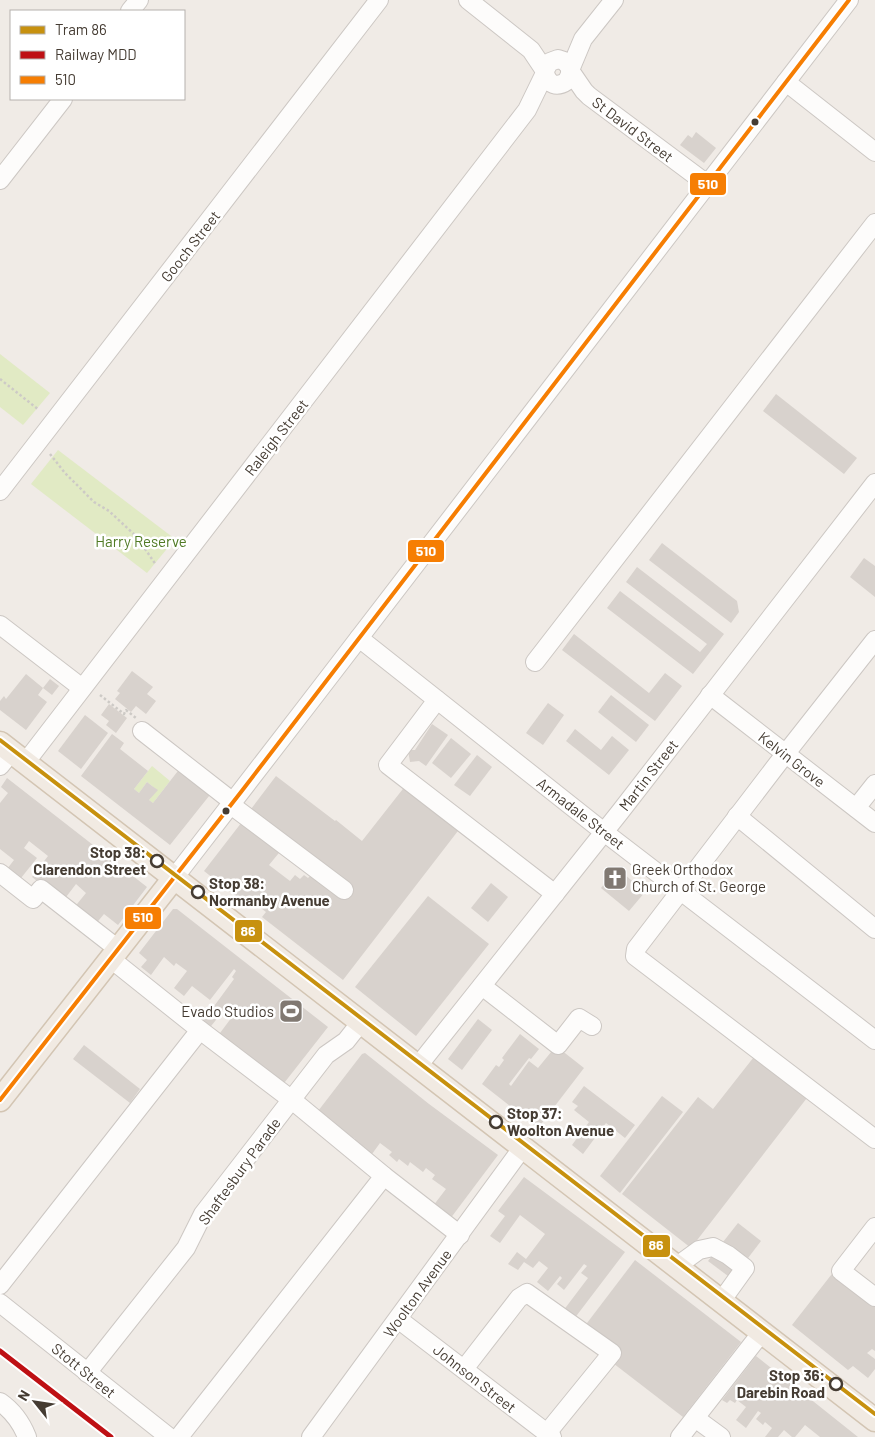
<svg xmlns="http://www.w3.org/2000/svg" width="875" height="1437" font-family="Barlow,sans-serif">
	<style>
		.green { fill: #e1eac4 }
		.building { fill: #d8d2cd }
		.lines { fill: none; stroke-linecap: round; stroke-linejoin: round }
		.minor-casing { stroke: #ccc7c3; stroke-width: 20 }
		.major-casing { stroke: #d3c5b3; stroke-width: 25 }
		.path { stroke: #cdcac6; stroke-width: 2.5; stroke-dasharray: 2.5 2.5; stroke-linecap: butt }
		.minor { stroke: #fdfcfb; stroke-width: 18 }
		.major { stroke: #f1eae2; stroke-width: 22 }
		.bus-1-casing { stroke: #fff; stroke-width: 8 }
		.bus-1 { stroke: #f67e03; stroke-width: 4 }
		.rail-1-casing { stroke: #fff; stroke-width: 9 }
		.rail-1 { stroke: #be1014; stroke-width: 5 }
		.tram-1-casing { stroke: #fff; stroke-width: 8 }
		.tram-1 { stroke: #c7910f; stroke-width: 4 }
		.bus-dot { fill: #453c33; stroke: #fff; stroke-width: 2 }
		.stop-dot { fill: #fff; stroke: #453c33; stroke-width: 2.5 }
		.labels { text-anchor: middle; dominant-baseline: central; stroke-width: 5; stroke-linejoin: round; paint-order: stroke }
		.street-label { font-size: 15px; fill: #453c33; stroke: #fff }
		.park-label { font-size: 15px; fill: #507a24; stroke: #fff }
		.stop-label { font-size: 15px; font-weight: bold; fill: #453c33; stroke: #fff; text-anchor: end }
		.poi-label { font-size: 15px; fill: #453c33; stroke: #fff; text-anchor: start }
		.line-badge { stroke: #fff; stroke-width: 2 }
		.badge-label { font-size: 14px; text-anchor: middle; font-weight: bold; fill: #fff }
	</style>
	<rect width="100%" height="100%" fill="#f0ebe6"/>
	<g class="green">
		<path d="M0 354 50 393 23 425 0 407Z"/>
		<path d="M58 450 175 539 147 573 31 484Z"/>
		<path d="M152 766 170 781 153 803 149 800 157 790 147 782 139 793 134 789Z"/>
	</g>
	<g class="building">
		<path d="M696 132 716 148 704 163 680 145 688 135 692 138Z"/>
		<path d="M776 394 857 458 844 474 763 411Z"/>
		<path d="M662 543 737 601 739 612 731 623 649 560Z"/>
		<path d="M864 558 875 566V597L850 577Z"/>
		<path d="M637 567 724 634 693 674 607 608 620 591 700 652 707 644 626 582Z"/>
		<path d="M574 634 649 693 665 673 682 686 655 721 562 650Z"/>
		<path d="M132 671 153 687 147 694 156 701 146 714 136 706 131 712 115 699 120 693 117 691Z"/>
		<path d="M26 674 43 688 38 695 47 702 26 730 0 710V701L4 696 6 699Z"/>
		<path d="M50 679 59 686 52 695 43 688Z"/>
		<path d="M611 695 649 725 636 742 598 712Z"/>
		<path d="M548 703 564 715 543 745 526 733Z"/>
		<path d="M109 704 127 718 116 733 106 725 109 721 101 715Z"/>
		<path d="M85 715 108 733 81 769 58 751Z"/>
		<path d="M432 724 448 735 426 766 419 761 410 762 408 750H415Z"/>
		<path d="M575 729 601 750 612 736 629 750 609 775 566 741Z"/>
		<path d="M112 734 124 743 120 749 148 771 134 789 139 793 147 782 152 786 158 790 149 800 153 803 181 767 213 791 170 845 81 776Z"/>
		<path d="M451 738 471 754 451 778 432 763Z"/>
		<path d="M477 755 492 767 470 796 454 785Z"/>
		<path d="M276 776 335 821 336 820 362 841 406 785 461 827 343 980 262 917 266 912 245 896 242 901 204 871 245 818 283 848 269 865 290 881 295 875 300 879 304 875 308 878 314 872 248 813Z"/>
		<path d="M7 778 147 887 118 925 104 914 94 926 73 909 86 893 76 884 63 901 32 877 48 856 29 841 24 848 37 858 21 878 4 873 14 860 0 849V803L8 793 1 787Z"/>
		<path d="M617 868 645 892 629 911 601 888Z"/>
		<path d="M491 883 508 897 488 922 471 908Z"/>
		<path d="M428 896 489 944 416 1036 355 987Z"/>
		<path d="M173 909H177L328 1027 281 1087 217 1037 232 1017 228 1014 232 1009 227 1006 208 1030 197 1022 206 1010 209 1013 234 979 232 977 236 971 234 969 210 1000 192 986 184 996 174 988 187 971 176 963 174 966 164 957 151 975 141 967 147 960 139 953Z"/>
		<path d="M478 1019 492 1030 462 1070 448 1059Z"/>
		<path d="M520 1034 539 1049 531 1059 529 1058 509 1084 511 1086 529 1061 538 1068 556 1046 584 1068 538 1128 482 1084 496 1065 499 1067 504 1060 502 1058Z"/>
		<path d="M84 1045 140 1089 130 1103 73 1059Z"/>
		<path d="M365 1053 429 1104 498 1155 450 1219 433 1206 446 1189 432 1179 435 1175 426 1168 423 1172 410 1162 408 1166 399 1159 397 1162 389 1155 392 1152 380 1143 372 1154 363 1147 361 1150 352 1143 355 1139 345 1132 342 1136 315 1115 362 1054Z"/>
		<path d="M757 1053 810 1094 691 1248 622 1194 698 1097 713 1109Z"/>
		<path d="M584 1086 635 1125 625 1138 606 1123 583 1154 572 1145 589 1122 574 1110 578 1106 572 1102Z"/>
		<path d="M662 1096 683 1112 620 1193 600 1176Z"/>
		<path d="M524 1177 625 1252 574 1319 563 1311 588 1278 581 1273 587 1266 584 1264 564 1290 557 1284 562 1278 560 1276 548 1291 537 1282 548 1268 539 1261 533 1268 524 1262 518 1270 508 1264 517 1252 526 1259 545 1234 520 1215 500 1243 490 1236 505 1216 498 1211Z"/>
		<path d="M738 1223 761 1241 732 1279 708 1261Z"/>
		<path d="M635 1260 741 1342 683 1417 609 1360 584 1327Z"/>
		<path d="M835 1270 875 1302V1351L872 1349 867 1353 875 1359V1369L868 1378 853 1366 848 1370 792 1325Z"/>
		<path d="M756 1356 794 1386 858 1437H820L805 1425 795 1437H792L784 1430 778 1437H765L772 1428 765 1422 763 1425 756 1419 761 1413 758 1411 746 1428 736 1420 746 1407 737 1400 735 1403 730 1400 727 1403 722 1400Z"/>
	</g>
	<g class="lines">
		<g class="minor-casing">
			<g id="minor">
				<path d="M468 0 531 50 545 71"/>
				<path d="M130 11 139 0"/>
				<path d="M570 70 583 39 614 0"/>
				<path d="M571 72 584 91 589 96 707 184"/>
				<path d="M786 82 875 152"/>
				<path d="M0 180 63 99"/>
				<path d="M0 491 379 0"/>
				<path d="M0 625 82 688"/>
				<path d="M359 638 604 832 875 1040"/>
				<path d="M875 640 779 762 636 949 635 956 875 1139"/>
				<path d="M535 662 875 223"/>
				<path d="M710 695 875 823"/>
				<path d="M437 700 388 765 555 894"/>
				<path d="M142 731 233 802"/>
				<path d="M25 763 527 110 545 73 546 68 550 62 558 59 564 61 569 66 571 72 567 81C557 88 548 85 545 73"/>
				<path d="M0 766 11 752"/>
				<path d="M231 805 344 890"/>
				<path d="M856 808 875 784"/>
				<path d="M737 816 875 929"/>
				<path d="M0 873 33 899 41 889 118 949"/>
				<path d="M174 878 306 707 849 0"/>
				<path d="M111 959 200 1030 292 1100 384 1176 460 1235"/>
				<path d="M482 986 558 1045 579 1018 592 1026"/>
				<path d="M418 1066 620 812 875 483"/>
				<path d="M875 1227 841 1271 875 1297"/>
				<path d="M677 1266 699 1250 713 1247 728 1255 745 1268 722 1300"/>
				<path d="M0 1285 200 1030"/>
				<path d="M0 1303 169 1437"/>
				<path d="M398 1319 552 1437"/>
				<path d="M464 1369 519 1298 527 1293 612 1353 547 1433"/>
				<path d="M87 1373 186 1248 203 1214 326 1055 346 1041 361 1022"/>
				<path d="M0 1402C13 1411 21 1422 27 1437"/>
				<path d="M695 1418 721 1437"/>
				<path d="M179 1437 384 1176"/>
				<path d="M311 1437 523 1147"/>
				<path d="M680 1437 762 1332"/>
			</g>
		</g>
		<g class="major-casing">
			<g id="major">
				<path d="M0 743 875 1420"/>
				<path d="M0 1100 174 878"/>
			</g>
		</g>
		<g class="path">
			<path d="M0 379 39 410"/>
			<path d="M50 454 65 473 94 502 109 511 137 537 156 565"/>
			<path d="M100 695 124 714 126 710 136 718"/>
		</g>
		<use href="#minor" class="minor"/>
		<use href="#major" class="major"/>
		<g class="bus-1-casing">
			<path id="bus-1" d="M0 1100 241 792 849 0"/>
		</g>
		<use href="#bus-1" class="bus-1"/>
		<g class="rail-1-casing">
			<path id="rail-1" d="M0 1351 111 1437"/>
		</g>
		<use href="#rail-1" class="rail-1"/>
		<g class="tram-1-casing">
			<path id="tram-1" d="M0 740 875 1414"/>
		</g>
		<use href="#tram-1" class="tram-1"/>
	</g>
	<defs>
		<g id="church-square" transform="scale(1.25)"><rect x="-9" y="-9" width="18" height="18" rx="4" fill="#817972" stroke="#fff"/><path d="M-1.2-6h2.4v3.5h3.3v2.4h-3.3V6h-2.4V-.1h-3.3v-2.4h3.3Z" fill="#fff"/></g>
		<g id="stadium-square" transform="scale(1.25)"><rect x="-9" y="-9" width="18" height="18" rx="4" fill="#817972" stroke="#fff"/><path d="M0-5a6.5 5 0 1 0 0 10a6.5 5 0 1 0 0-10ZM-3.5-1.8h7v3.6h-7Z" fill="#fff"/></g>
	</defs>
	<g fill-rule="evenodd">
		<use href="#church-square" x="615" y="878"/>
		<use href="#stadium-square" x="291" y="1011"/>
	</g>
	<g class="bus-dot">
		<circle cx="755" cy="122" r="4.5"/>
		<circle cx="226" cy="811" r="4.5"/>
	</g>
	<g class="stop-dot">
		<circle cx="157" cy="861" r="6"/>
		<circle cx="198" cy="892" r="6"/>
		<circle cx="496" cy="1122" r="6"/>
		<circle cx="836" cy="1384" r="6"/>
	</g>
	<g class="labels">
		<g class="street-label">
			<text transform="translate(633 129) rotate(37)">St David Street</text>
			<text transform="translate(190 246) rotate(-52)">Gooch Street</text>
			<text transform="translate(276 437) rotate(-52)">Raleigh Street</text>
			<text transform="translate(792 759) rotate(38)">Kelvin Grove</text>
			<text transform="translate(648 775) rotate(-52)">Martin Street</text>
			<text transform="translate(581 813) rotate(38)">Armadale Street</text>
			<text transform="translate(239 1171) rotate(-54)">Shaftesbury Parade</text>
			<text transform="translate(417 1293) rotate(-54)">Woolton Avenue</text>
			<text transform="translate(84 1370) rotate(39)">Stott Street</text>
			<text transform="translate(475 1378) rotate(38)">Johnson Street</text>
		</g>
		<g class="park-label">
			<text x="141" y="541">Harry Reserve</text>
		</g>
		<g class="stop-label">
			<text x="146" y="852">Stop 38:<tspan x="146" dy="17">Clarendon Street</tspan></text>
			<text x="209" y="883" text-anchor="start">Stop 38:<tspan x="209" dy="17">Normanby Avenue</tspan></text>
			<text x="507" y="1113" text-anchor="start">Stop 37:<tspan x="507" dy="17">Woolton Avenue</tspan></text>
			<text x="825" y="1375">Stop 36:<tspan x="825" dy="17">Darebin Road</tspan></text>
		</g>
		<g class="poi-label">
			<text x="632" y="869">Greek Orthodox<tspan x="632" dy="17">Church of St. George</tspan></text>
			<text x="274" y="1011" text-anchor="end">Evado Studios</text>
		</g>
	</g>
	<g class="line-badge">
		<rect x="689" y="172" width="38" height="24" rx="5" fill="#f67e03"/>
		<rect x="407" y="539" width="38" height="24" rx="5" fill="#f67e03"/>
		<rect x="124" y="906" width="38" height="24" rx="5" fill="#f67e03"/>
		<rect x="234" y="919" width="29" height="24" rx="5" fill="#c7910f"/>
		<rect x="642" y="1234" width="29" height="24" rx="5" fill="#c7910f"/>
	</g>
	<g class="badge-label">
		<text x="708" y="189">510</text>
		<text x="426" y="556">510</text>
		<text x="143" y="922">510</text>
		<text x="248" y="936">86</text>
		<text x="656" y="1250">86</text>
	</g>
	<rect x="10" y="10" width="175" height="90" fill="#ffffff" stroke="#b5b1ad"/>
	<rect x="20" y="26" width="25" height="8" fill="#c7910f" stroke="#b5b1ad"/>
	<text x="55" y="35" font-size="15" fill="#453c33">Tram 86</text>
	<rect x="20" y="51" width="25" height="8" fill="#be1014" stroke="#b5b1ad"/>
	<text x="55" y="60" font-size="15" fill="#453c33">Railway MDD</text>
	<rect x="20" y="76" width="25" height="8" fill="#f67e03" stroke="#b5b1ad"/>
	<text x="55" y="85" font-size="15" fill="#453c33">510</text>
	<g transform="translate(35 1402) rotate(300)" stroke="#ffffff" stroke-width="4" paint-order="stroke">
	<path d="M0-4L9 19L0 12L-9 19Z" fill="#453c33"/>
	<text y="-8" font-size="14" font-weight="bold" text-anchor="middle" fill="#453c33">N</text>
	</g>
</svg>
